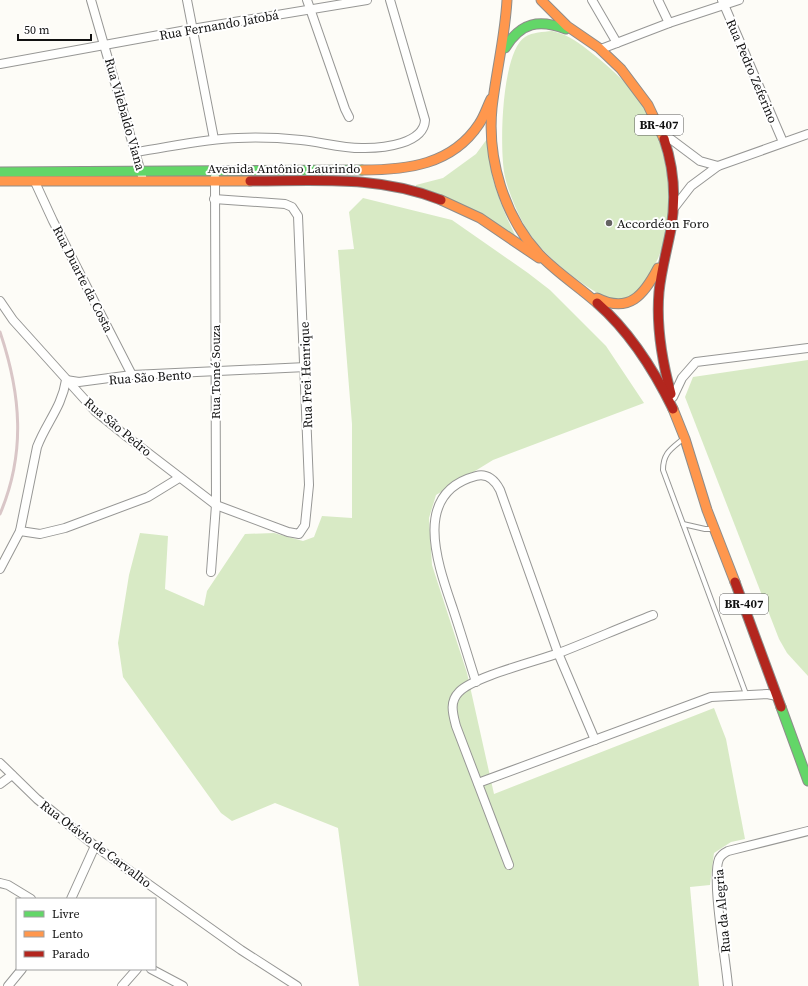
<svg xmlns="http://www.w3.org/2000/svg" width="808" height="986" font-family="'Source Serif 4',serif">
	<style>
		.forest { fill: #d8eac5 }
		.lines { fill: none; stroke-linecap: round; stroke-linejoin: round }
		.lane-casing { stroke: #979795; stroke-width: 6 }
		.street-casing { stroke: #979795; stroke-width: 10 }
		.fast-casing { stroke: #8e8d8b; stroke-width: 11 }
		.slow-casing { stroke: #8e8d8b; stroke-width: 11 }
		.jam-casing { stroke: #8e8d8b; stroke-width: 11 }
		.lane { stroke: #fffffe; stroke-width: 4 }
		.street { stroke: #fffffe; stroke-width: 8 }
		.fast { stroke: #63d668; stroke-width: 9 }
		.slow { stroke: #ff974d; stroke-width: 9 }
		.jam { stroke: #b3261e; stroke-width: 9 }
		.rail { stroke: #d9c6c7; stroke-width: 3 }
		.poi-dot { fill: #646362; stroke: #fff; stroke-width: 1.5 }
		.labels { text-anchor: middle; dominant-baseline: central; stroke-width: 4; stroke-linejoin: round; paint-order: stroke }
		.shield { fill: #fff; stroke: #585858; stroke-width: 1 }
		.shield-label { font-size: 12px; font-weight: bold; fill: #111 }
		.street-label { font-size: 13px; fill: #111; stroke: #fff }
		.poi-label { font-size: 13px; fill: #111; stroke: #fff; text-anchor: start }
	</style>
	<rect width="100%" height="100%" fill="#fdfcf7"/>
	<g class="forest">
		<path d="M552 31C570 35 579 43 593 54 612 69 633 88 645 109 671 153 680 227 651 271 644 284 639 296 623 299 610 302 593 291 582 283 559 267 534 245 521 219 515 207 508 190 505 177 499 151 501 52 525 37 533 32 543 32 552 31Z"/>
		<path d="M487 139C490 178 499 202 516 237L415 188 416 185 443 178 476 154Z"/>
		<path d="M363 198 452 220 528 273 550 290 606 346 644 403 493 460 436 495 429 518 432 565 467 673 494 794 714 708 726 739 745 839 731 842 714 853 710 885 690 887 699 986H359L338 828 275 803 232 821 221 813 123 677 118 643 129 575 140 533 168 536 165 589 204 606 207 591 245 534 274 533 303 541 314 537 322 516 352 518V424L338 250 354 249 349 212Z"/>
		<path d="M808 360V676L787 653 779 639 685 397 693 377Z"/>
	</g>
	<g class="lines">
		<g class="lane-casing">
			<g id="lane">
				<path d="M683 439C671 449 663 453 663 470L746 694"/>
				<path d="M683 524 705 529H712"/>
			</g>
		</g>
		<g class="street-casing">
			<g id="street">
				<path d="M91 0 142 176"/>
				<path d="M187 0 214 139"/>
				<path d="M307 0 345 109 349 117"/>
				<path d="M592 0 617 43"/>
				<path d="M658 0 669 23"/>
				<path d="M722 0 783 142"/>
				<path d="M601 49 669 23 739 0"/>
				<path d="M0 64 192 29 367 0"/>
				<path d="M664 134 700 161 718 166"/>
				<path d="M136 152C170 147 203 139 238 138 259 137 281 138 301 140 322 142 343 149 365 148 383 148 424 144 425 120L390 0"/>
				<path d="M35 182 53 221 132 375"/>
				<path d="M674 208 691 186 718 166 808 134"/>
				<path d="M0 301 13 320 95 411 126 436 216 505 288 532 299 534 305 525 309 485 298 216 292 207 285 204 214 199"/>
				<path d="M673 397 682 378 696 362 808 348"/>
				<path d="M20 531 40 534 65 528 148 497 179 478"/>
				<path d="M0 569 20 531 37 447C46 423 62 407 66 380L79 382 132 375 306 367"/>
				<path d="M211 572 216 505 215 177"/>
				<path d="M476 682C468 657 461 633 453 609 438 565 411 493 476 476 487 473 495 480 500 490L558 653 595 740"/>
				<path d="M0 763 37 799 95 846 241 950 297 986"/>
				<path d="M478 783 711 697 767 694 777 696"/>
				<path d="M0 784 12 775"/>
				<path d="M509 865 456 726C453 714 449 702 459 692 473 677 537 661 559 653 590 641 622 627 653 615"/>
				<path d="M0 883 8 885 31 899"/>
				<path d="M71 899 95 846"/>
				<path d="M151 969 183 986"/>
				<path d="M8 986 22 969"/>
				<path d="M122 986 137 969"/>
				<path d="M728 986C726 960 711 879 719 859 721 855 724 853 728 851L808 831"/>
			</g>
		</g>
		<g class="fast-casing">
			<g id="fast">
				<path d="M505 48C521 22 539 19 566 29"/>
				<path d="M0 172 362 170"/>
				<path d="M781 707 808 781"/>
			</g>
		</g>
		<g class="slow-casing">
			<g id="slow">
				<path d="M507 0C505 37 496 72 492 108 487 159 504 216 539 254 557 273 578 286 597 303"/>
				<path d="M541 0 567 26 599 48 621 69 648 105 664 139"/>
				<path d="M362 170C407 170 452 165 479 124 484 117 487 107 491 99"/>
				<path d="M0 181H250"/>
				<path d="M441 200 480 218 539 258"/>
				<path d="M597 298C629 314 644 295 658 268"/>
				<path d="M673 409 685 439 707 510 735 582"/>
			</g>
		</g>
		<g class="jam-casing">
			<g id="jam">
				<path d="M664 139C674 168 676 199 671 229 667 250 661 271 659 292 656 327 662 361 671 394"/>
				<path d="M250 181C316 181 379 175 441 200"/>
				<path d="M597 303C630 332 654 370 673 409"/>
				<path d="M735 582 781 707"/>
			</g>
		</g>
		<use href="#lane" class="lane"/>
		<use href="#street" class="street"/>
		<use href="#fast" class="fast"/>
		<use href="#slow" class="slow"/>
		<use href="#jam" class="jam"/>
		<path class="rail" d="M0 332C21 394 26 453 0 514"/>
	</g>
	<circle class="poi-dot" cx="609" cy="223" r="4"/>
	<g class="labels">
		<g class="shield">
			<rect x="635" y="115" width="48" height="20" rx="3"/>
			<rect x="720" y="594" width="48" height="20" rx="3"/>
		</g>
		<g class="shield-label">
			<text x="659" y="125">BR-407</text>
			<text x="744" y="604">BR-407</text>
		</g>
		<g class="street-label">
			<text transform="translate(219 25) rotate(-10)">Rua Fernando Jatobá</text>
			<text transform="translate(752 71) rotate(67)">Rua Pedro Zeferino</text>
			<text transform="translate(125 114) rotate(74)">Rua Vilebaldo Viana</text>
			<text x="284" y="168">Avenida Antônio Laurindo</text>
			<text transform="translate(83 279) rotate(63)">Rua Duarte da Costa</text>
			<text transform="translate(215 372) rotate(-90)">Rua Tomé Souza</text>
			<text transform="translate(306 375) rotate(-92)">Rua Frei Henrique</text>
			<text transform="translate(150 377) rotate(-4)">Rua São Bento</text>
			<text transform="translate(118 427) rotate(40)">Rua São Pedro</text>
			<text transform="translate(96 844) rotate(37)">Rua Otávio de Carvalho</text>
			<text transform="translate(722 911) rotate(-95)">Rua da Alegria</text>
		</g>
		<g class="poi-label">
			<text x="617" y="223">Accordéon Foro</text>
		</g>
	</g>
	<rect x="16" y="898" width="140" height="72" fill="#ffffff" stroke="#a0a0a0"/>
	<rect x="24" y="911" width="20" height="6" fill="#63d668" stroke="#a0a0a0"/>
	<text x="52" y="918" font-size="12" fill="#111111">Livre</text>
	<rect x="24" y="931" width="20" height="6" fill="#ff974d" stroke="#a0a0a0"/>
	<text x="52" y="938" font-size="12" fill="#111111">Lento</text>
	<rect x="24" y="951" width="20" height="6" fill="#b3261e" stroke="#a0a0a0"/>
	<text x="52" y="958" font-size="12" fill="#111111">Parado</text>
	<path d="M18 34v6h73v-6" fill="none" stroke="#111111" stroke-width="2"/>
	<text x="24" y="34" font-size="12" fill="#111111" stroke="#ffffff" stroke-width="3" paint-order="stroke">50 m</text>
</svg>
